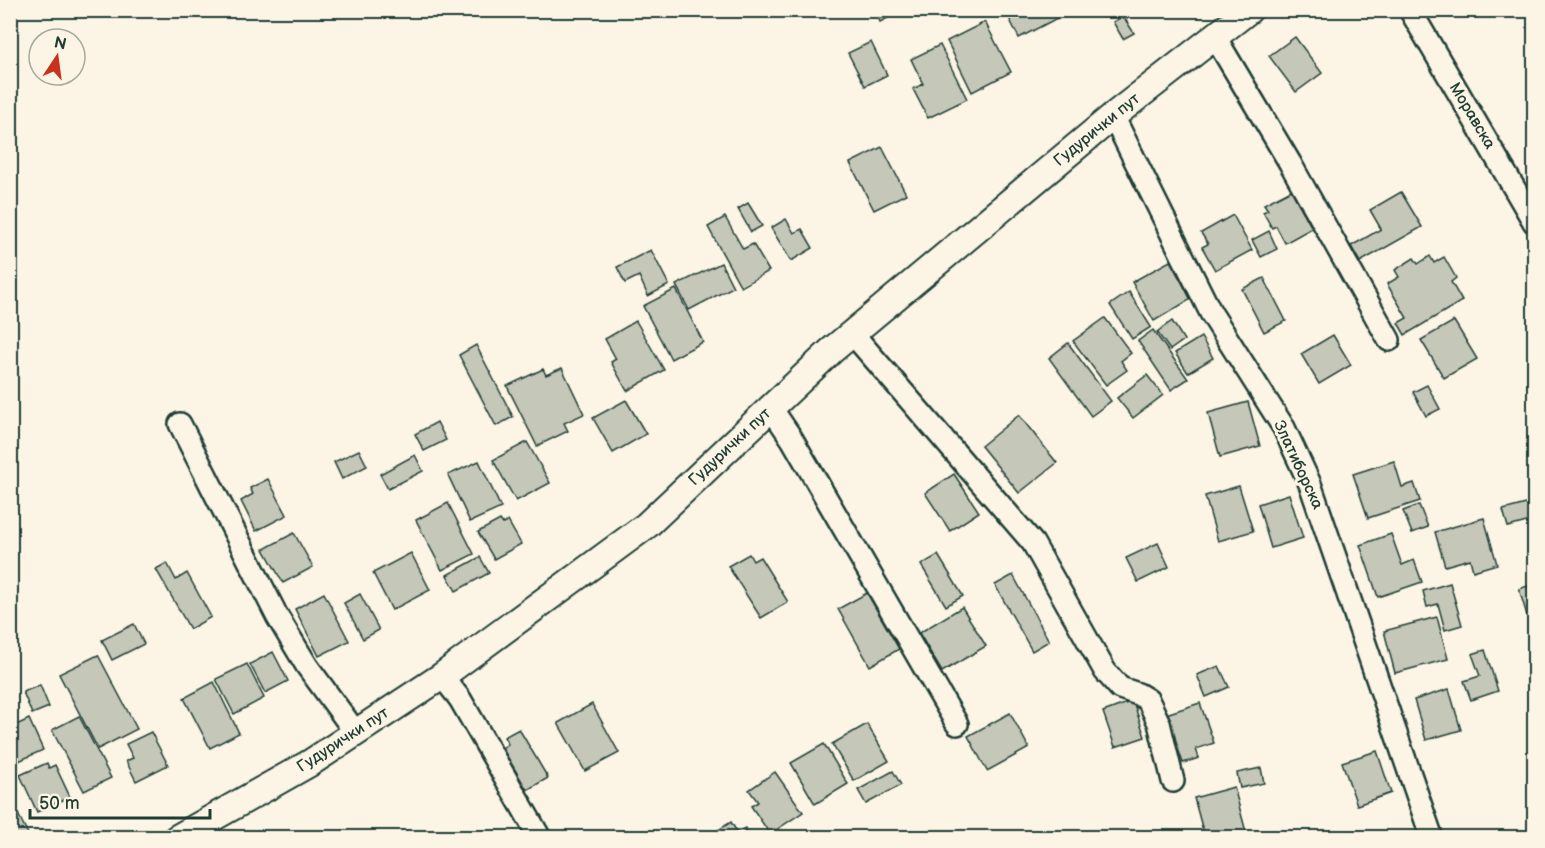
<svg xmlns="http://www.w3.org/2000/svg" width="1545" height="848" font-family="'Balsamiq Sans',sans-serif">
	<style>
		.building { fill: #c5c7b9; stroke: #1f3d34; stroke-width: 1.5 }
		.lines { fill: none; stroke-linecap: round; stroke-linejoin: round }
		.minor-casing { stroke: #1f3d34; stroke-width: 26 }
		.tertiary-casing { stroke: #1f3d34; stroke-width: 30 }
		.minor { stroke: #fcf5e5; stroke-width: 21 }
		.tertiary { stroke: #fcf5e5; stroke-width: 26 }
		.labels { text-anchor: middle; dominant-baseline: central; stroke-width: 6; stroke-linejoin: round; paint-order: stroke }
		.street-label { font-size: 16px; fill: #1f3d34; stroke: #fcf5e5 }
	</style>
	<rect width="100%" height="100%" fill="#fcf5e5"/>
	<filter id="ink" filterUnits="userSpaceOnUse"><feTurbulence type="fractalNoise" baseFrequency=".0167" numOctaves="2"/><feDisplacementMap in="SourceGraphic" scale="12" xChannelSelector="R" yChannelSelector="G"/><feConvolveMatrix kernelMatrix="1 2 1 2 8 2 1 2 1" color-interpolation-filters="sRGB"/></filter>
	<g filter="url(#ink)">
		<g class="building">
			<path d="M875 10H904L880 22Z"/>
			<path d="M1005 10H1063L1065 14 1019 38Z"/>
			<path d="M1123 16 1134 33 1123 39 1113 22Z"/>
			<path d="M985 22 1011 72 972 92 947 41Z"/>
			<path d="M1295 37 1322 73 1296 92 1269 56Z"/>
			<path d="M871 42 887 75 865 86 848 53Z"/>
			<path d="M940 45 967 99 928 118 913 89 923 84 911 59Z"/>
			<path d="M882 147 906 194 874 210 850 163Z"/>
			<path d="M1291 190 1312 228 1285 243 1276 226 1272 228 1263 212 1268 210 1264 204Z"/>
			<path d="M1401 192 1422 227 1360 262 1351 246 1381 229 1370 210Z"/>
			<path d="M748 203 762 226 751 232 738 209Z"/>
			<path d="M1233 215 1252 250 1215 270 1202 247 1208 244 1201 233Z"/>
			<path d="M725 217 743 249 753 244 769 271 741 287 708 227Z"/>
			<path d="M786 219 794 233 802 229 813 248 791 261 771 228Z"/>
			<path d="M1269 231 1277 249 1261 257 1252 240Z"/>
			<path d="M651 250 669 285 648 296 639 276 625 283 617 267Z"/>
			<path d="M1430 256 1434 263 1444 257 1456 278 1451 282 1462 301 1405 335 1398 323 1407 318 1387 284 1399 277 1395 270 1414 258 1418 264Z"/>
			<path d="M1170 261 1191 299 1154 321 1132 282Z"/>
			<path d="M721 263 733 287 689 310 676 285Z"/>
			<path d="M1264 278 1286 321 1264 332 1242 289Z"/>
			<path d="M676 289 703 342 671 359 643 306Z"/>
			<path d="M1129 292 1151 327 1132 339 1110 305Z"/>
			<path d="M1105 318 1131 353 1121 361 1127 370 1106 385 1073 341Z"/>
			<path d="M636 321 664 370 627 391 611 362 616 359 605 339Z"/>
			<path d="M1172 321 1184 340 1170 350 1157 332Z"/>
			<path d="M1454 321 1477 359 1444 378 1421 340Z"/>
			<path d="M1153 330 1188 379 1171 390 1138 341Z"/>
			<path d="M1333 335 1351 365 1319 384 1301 354Z"/>
			<path d="M1201 337 1213 358 1188 373 1175 353Z"/>
			<path d="M1068 343 1111 401 1091 416 1049 358Z"/>
			<path d="M476 345 513 417 496 426 459 355Z"/>
			<path d="M562 368 584 414 564 423 568 431 537 446 507 386 543 369 546 375Z"/>
			<path d="M1147 375 1163 395 1133 418 1117 398Z"/>
			<path d="M1427 385 1440 409 1426 416 1413 392Z"/>
			<path d="M626 400 646 434 613 453 593 418Z"/>
			<path d="M1248 402 1260 446 1220 457 1208 413Z"/>
			<path d="M1019 415 1057 463 1019 493 981 446Z"/>
			<path d="M437 422 446 440 424 451 415 434Z"/>
			<path d="M527 442 550 483 516 501 493 460Z"/>
			<path d="M359 450 367 466 342 479 334 462Z"/>
			<path d="M415 455 423 471 388 489 380 474Z"/>
			<path d="M479 461 501 508 470 522 448 475Z"/>
			<path d="M1394 461 1402 487 1414 483 1420 501 1368 518 1353 474Z"/>
			<path d="M954 474 979 512 950 531 925 493Z"/>
			<path d="M268 479 287 515 256 531 241 501 253 494 250 488Z"/>
			<path d="M1239 486 1253 531 1218 541 1205 496Z"/>
			<path d="M1289 494 1303 538 1271 548 1258 504Z"/>
			<path d="M448 503 474 554 442 570 416 520Z"/>
			<path d="M1530 503 1534 520 1508 527 1503 510Z"/>
			<path d="M1419 505 1428 527 1412 533 1403 511Z"/>
			<path d="M1484 518 1497 564 1473 571 1470 559 1445 566 1435 532Z"/>
			<path d="M500 520 503 524 508 521 521 544 494 559 478 532Z"/>
			<path d="M294 533 313 567 283 583 264 549Z"/>
			<path d="M1391 534 1402 565 1414 560 1422 582 1378 597 1360 545Z"/>
			<path d="M1158 543 1169 567 1138 582 1126 558Z"/>
			<path d="M411 553 430 590 392 610 373 573Z"/>
			<path d="M749 554 753 561 760 557 788 602 761 618 728 566Z"/>
			<path d="M938 555 963 596 946 606 921 565Z"/>
			<path d="M480 557 489 573 456 591 447 575Z"/>
			<path d="M167 563 176 580 187 573 211 617 190 629 156 569Z"/>
			<path d="M1013 575 1049 641 1032 651 995 585Z"/>
			<path d="M1450 583 1462 625 1445 630 1438 604 1427 607 1423 591Z"/>
			<path d="M1534 584V620L1529 622 1519 589Z"/>
			<path d="M324 593 349 641 319 656 295 609Z"/>
			<path d="M867 593 899 649 870 666 838 609Z"/>
			<path d="M360 594 379 630 363 639 344 603Z"/>
			<path d="M962 607 986 646 942 672 919 633Z"/>
			<path d="M1437 617 1448 659 1395 673 1384 631Z"/>
			<path d="M134 624 144 644 112 660 102 640Z"/>
			<path d="M1485 650 1498 691 1471 700 1464 681 1480 676 1472 654Z"/>
			<path d="M273 652 288 681 265 693 250 664Z"/>
			<path d="M98 655 137 729 98 749 59 674Z"/>
			<path d="M247 664 264 698 234 714 216 679Z"/>
			<path d="M1219 666 1229 687 1206 697 1197 675Z"/>
			<path d="M214 682 239 733 210 748 184 698Z"/>
			<path d="M40 685 49 707 32 714 23 692Z"/>
			<path d="M1449 689 1461 730 1426 740 1414 700Z"/>
			<path d="M1133 701 1145 737 1115 747 1103 712Z"/>
			<path d="M1200 703 1214 743 1196 749 1199 758 1183 763 1166 714Z"/>
			<path d="M592 704 619 753 585 771 558 723Z"/>
			<path d="M1010 713 1029 748 987 771 968 736Z"/>
			<path d="M79 716 111 778 84 791 52 730Z"/>
			<path d="M29 719 43 750 10 765V728Z"/>
			<path d="M867 724 889 761 854 781 832 744Z"/>
			<path d="M519 729 548 778 527 790 502 748 508 744 504 737Z"/>
			<path d="M151 732 168 765 136 781 126 761 133 758 126 744Z"/>
			<path d="M824 744 848 784 815 804 791 763Z"/>
			<path d="M1377 751 1391 793 1357 805 1342 762Z"/>
			<path d="M47 763 49 768 55 765 70 797 37 812 20 775Z"/>
			<path d="M1261 768 1264 783 1240 788 1237 773Z"/>
			<path d="M893 771 901 785 866 804 858 790Z"/>
			<path d="M775 772 803 812 770 834 751 806 758 802 749 790Z"/>
			<path d="M1234 787 1246 832 1225 838H1205L1194 798Z"/>
			<path d="M13 804 30 838H10V805Z"/>
			<path d="M731 822 737 832 745 828 751 838H714L712 834Z"/>
		</g>
		<g class="lines">
			<g class="minor-casing">
				<g id="minor">
					<path d="M1410 10 1534 222"/>
					<path d="M1215 37 1290 163 1389 340"/>
					<path d="M1113 116 1211 313 1284 428 1310 484 1432 838"/>
					<path d="M852 333 1033 543 1105 671 1120 688 1138 694 1148 700 1159 723 1173 781"/>
					<path d="M771 408 792 439 957 724"/>
					<path d="M180 424 277 616 307 666 356 733"/>
					<path d="M442 676 460 699 540 838"/>
				</g>
			</g>
			<g class="tertiary-casing">
				<path id="tertiary" d="M177 838 310 763 442 676 647 525 831 351 1113 116 1249 10"/>
			</g>
			<use href="#minor" class="minor"/>
			<use href="#tertiary" class="tertiary"/>
		</g>
	</g>
	<g class="labels">
		<g class="street-label">
			<text transform="translate(1472 116) rotate(59)">Моравска</text>
			<text transform="translate(1097 130) rotate(-39)">Гудурички пут</text>
			<text transform="translate(730 447) rotate(-43)">Гудурички пут</text>
			<text transform="translate(1298 465) rotate(65)">Златиборска</text>
			<text transform="translate(343 740) rotate(-33)">Гудурички пут</text>
		</g>
	</g>
	<rect width="1545" height="848" fill="none" stroke="#fcf5e5" stroke-width="36"/>
	<rect x="18" y="18" width="1509" height="812" fill="none" stroke="#1f3d34" stroke-width="2" filter="url(#ink)"/>
	<g transform="translate(57 57) rotate(13)"><circle r="28" fill="#fcf5e5" stroke="#a4ab9e" stroke-width="1.5"/>
	<path d="M0-4.5L10 22L0 15L-10 22Z" fill="#c8321e"/>
	<text y="-9" font-size="16" font-weight="bold" text-anchor="middle" fill="#1f3d34">N</text>
	</g>
	<path d="M30 809v9h180v-9" fill="none" stroke="#1f3d34" stroke-width="3"/>
	<text x="39" y="809" font-size="18" fill="#1f3d34" stroke="#fcf5e5" stroke-width="4.5" paint-order="stroke">50 m</text>
</svg>
